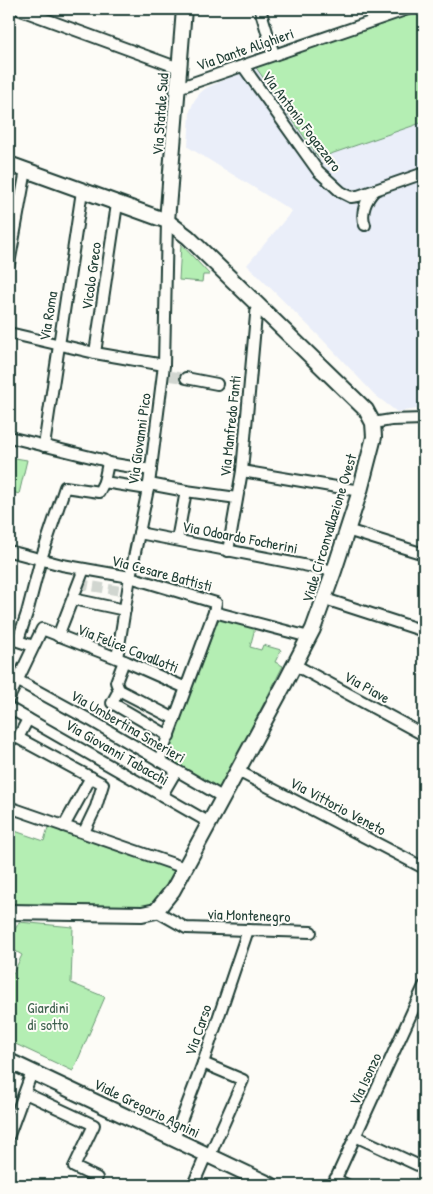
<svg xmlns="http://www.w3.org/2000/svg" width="433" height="1194" font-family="'Patrick Hand',sans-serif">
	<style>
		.built { fill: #eaeef9 }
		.green { fill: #b4eeb3; stroke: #6a9674 }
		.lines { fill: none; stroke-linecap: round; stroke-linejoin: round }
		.minor-tunnel { stroke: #d1d6d0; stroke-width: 10; stroke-dasharray: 10 5; stroke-linecap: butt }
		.minor-casing { stroke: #1f3d34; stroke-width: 14 }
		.major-casing { stroke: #1f3d34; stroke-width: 18 }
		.minor { stroke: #fdfcf7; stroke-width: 10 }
		.major { stroke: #fdfcf7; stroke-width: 14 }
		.labels { text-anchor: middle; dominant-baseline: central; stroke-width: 4; stroke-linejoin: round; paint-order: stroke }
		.street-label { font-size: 15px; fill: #1f3d34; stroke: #fdfcf7 }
		.park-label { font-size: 15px; fill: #3d604d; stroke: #fdfcf7 }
	</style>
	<rect width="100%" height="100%" fill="#fdfcf7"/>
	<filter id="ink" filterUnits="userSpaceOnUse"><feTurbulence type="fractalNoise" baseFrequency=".02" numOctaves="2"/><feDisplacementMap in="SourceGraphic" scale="10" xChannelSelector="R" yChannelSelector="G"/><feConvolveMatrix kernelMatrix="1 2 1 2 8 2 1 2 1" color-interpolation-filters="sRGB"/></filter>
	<g filter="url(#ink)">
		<path class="built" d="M255 66 319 158 424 122V408L397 412 375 395 323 340 247 265 292 211 188 147 190 111 194 101 200 93 206 88Z"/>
		<g class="green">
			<path d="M424 9V122L319 158 255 66Z"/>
			<path d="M181 244 210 275H203L202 282 179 280Z"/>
			<path d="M9 457 27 460 19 494 9 491Z"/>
			<path d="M219 618 255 628 250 647 261 650 263 645 281 650 275 662 283 666 219 791 164 760Z"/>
			<path d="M50 821 179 867 161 896 152 905 141 910 9 908V829L44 841Z"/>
			<path d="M19 922 73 927 71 983 105 997 73 1071 9 1041V982L22 955 9 947V941Z"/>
		</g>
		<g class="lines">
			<g class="minor-tunnel">
				<path d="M170 376 186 378"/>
				<path d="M79 584 127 592"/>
			</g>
			<g class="minor-casing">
				<g id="minor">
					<path d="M18 9 179 68"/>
					<path d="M260 9 274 55"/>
					<path d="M243 66 318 171 341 192 351 197 358 196 424 173"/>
					<path d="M178 88 408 9"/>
					<path d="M365 225C360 213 366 199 375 190"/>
					<path d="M9 264 26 170"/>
					<path d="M9 333 95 353 164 365"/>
					<path d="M95 353 117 204"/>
					<path d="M186 378 217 384"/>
					<path d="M373 423 391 420 424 419"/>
					<path d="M9 437 103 460 108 463"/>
					<path d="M44 446 82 191"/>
					<path d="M242 471 360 491"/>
					<path d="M149 484 186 491 237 498"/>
					<path d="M148 489 104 482 108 463 151 470"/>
					<path d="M347 530 424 554"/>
					<path d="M139 533 334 571"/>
					<path d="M177 540 186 491"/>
					<path d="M9 551 62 565 130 577 216 603 214 612 159 761"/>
					<path d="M228 551 242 471 257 304"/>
					<path d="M73 599 125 610"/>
					<path d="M325 599 424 631"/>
					<path d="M214 612 309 637"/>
					<path d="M58 636 84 569"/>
					<path d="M9 638 33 646"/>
					<path d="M18 640 27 613 41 559 65 487 99 492 104 482"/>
					<path d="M117 658 130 577 149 484 164 365 167 221"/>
					<path d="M295 665 424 735"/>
					<path d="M17 680 90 720 224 798"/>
					<path d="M119 690 116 682 124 661"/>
					<path d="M9 698 42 629 127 662 186 688"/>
					<path d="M9 708 210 823"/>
					<path d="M28 719 18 738 103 784 96 807 84 832"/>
					<path d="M169 736 112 703 119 690 175 719"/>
					<path d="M238 771 424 868"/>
					<path d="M162 795 176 771"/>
					<path d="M9 807 185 868"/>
					<path d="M64 826 91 777"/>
					<path d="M156 911 186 928 311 932"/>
					<path d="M203 1063 243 1080 209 1157"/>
					<path d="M25 1093 94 1125 74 1167 97 1178"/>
					<path d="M9 1135 32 1072"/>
					<path d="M355 1136 424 1168"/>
					<path d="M174 1139 203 1063 248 930"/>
					<path d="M335 1179 347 1185"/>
					<path d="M193 1185 206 1155"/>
					<path d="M333 1185 424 986"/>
					<path d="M420 1185 424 1178"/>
				</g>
			</g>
			<g class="major-casing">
				<g id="major">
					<path d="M9 164 167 221 188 237 366 410 373 423 374 437 360 491 334 571 313 629 285 683 173 890 156 911 142 914 9 912"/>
					<path d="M167 221 184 9"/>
					<path d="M9 1061 271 1185"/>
				</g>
			</g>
			<use href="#minor" class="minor"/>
			<use href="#major" class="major"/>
		</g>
	</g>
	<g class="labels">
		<g class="street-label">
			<text transform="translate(245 49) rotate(-19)">Via Dante Alighieri</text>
			<text transform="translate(160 114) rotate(-86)">Via Statale Sud</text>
			<text transform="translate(302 121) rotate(53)">Via Antonio Fogazzaro</text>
			<text transform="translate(91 276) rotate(-82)">Vicolo Greco</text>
			<text transform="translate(48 316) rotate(-81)">Via Roma</text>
			<text transform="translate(230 426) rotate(-84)">Via Manfredo Fanti</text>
			<text transform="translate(139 439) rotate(-82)">Via Giovanni Pico</text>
			<text transform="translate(329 528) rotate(-73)">Viale Circonvallazione Ovest</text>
			<text transform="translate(240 537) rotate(11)">Via Odoardo Focherini</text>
			<text transform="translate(162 573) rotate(15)">Via Cesare Battisti</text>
			<text transform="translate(128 648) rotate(22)">Via Felice Cavallotti</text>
			<text transform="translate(367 687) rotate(29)">Via Piave</text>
			<text transform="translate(128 726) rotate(30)">Via Umbertina Smerieri</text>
			<text transform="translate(117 752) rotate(30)">Via Giovanni Tabacchi</text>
			<text transform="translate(338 806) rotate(28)">Via Vittorio Veneto</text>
			<text transform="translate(249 915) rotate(2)">via Montenegro</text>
			<text transform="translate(198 1030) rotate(-71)">Via Carso</text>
			<text transform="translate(365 1079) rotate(-65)">Via Isonzo</text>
			<text transform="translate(147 1108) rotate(26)">Viale Gregorio Agnini</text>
		</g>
		<g class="park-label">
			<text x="48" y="1007">Giardini<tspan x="48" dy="17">di sotto</tspan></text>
		</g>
	</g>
	<rect width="433" height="1194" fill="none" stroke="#fdfcf7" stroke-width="30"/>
	<rect x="15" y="15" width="403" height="1164" fill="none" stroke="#1f3d34" stroke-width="2" filter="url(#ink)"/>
</svg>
